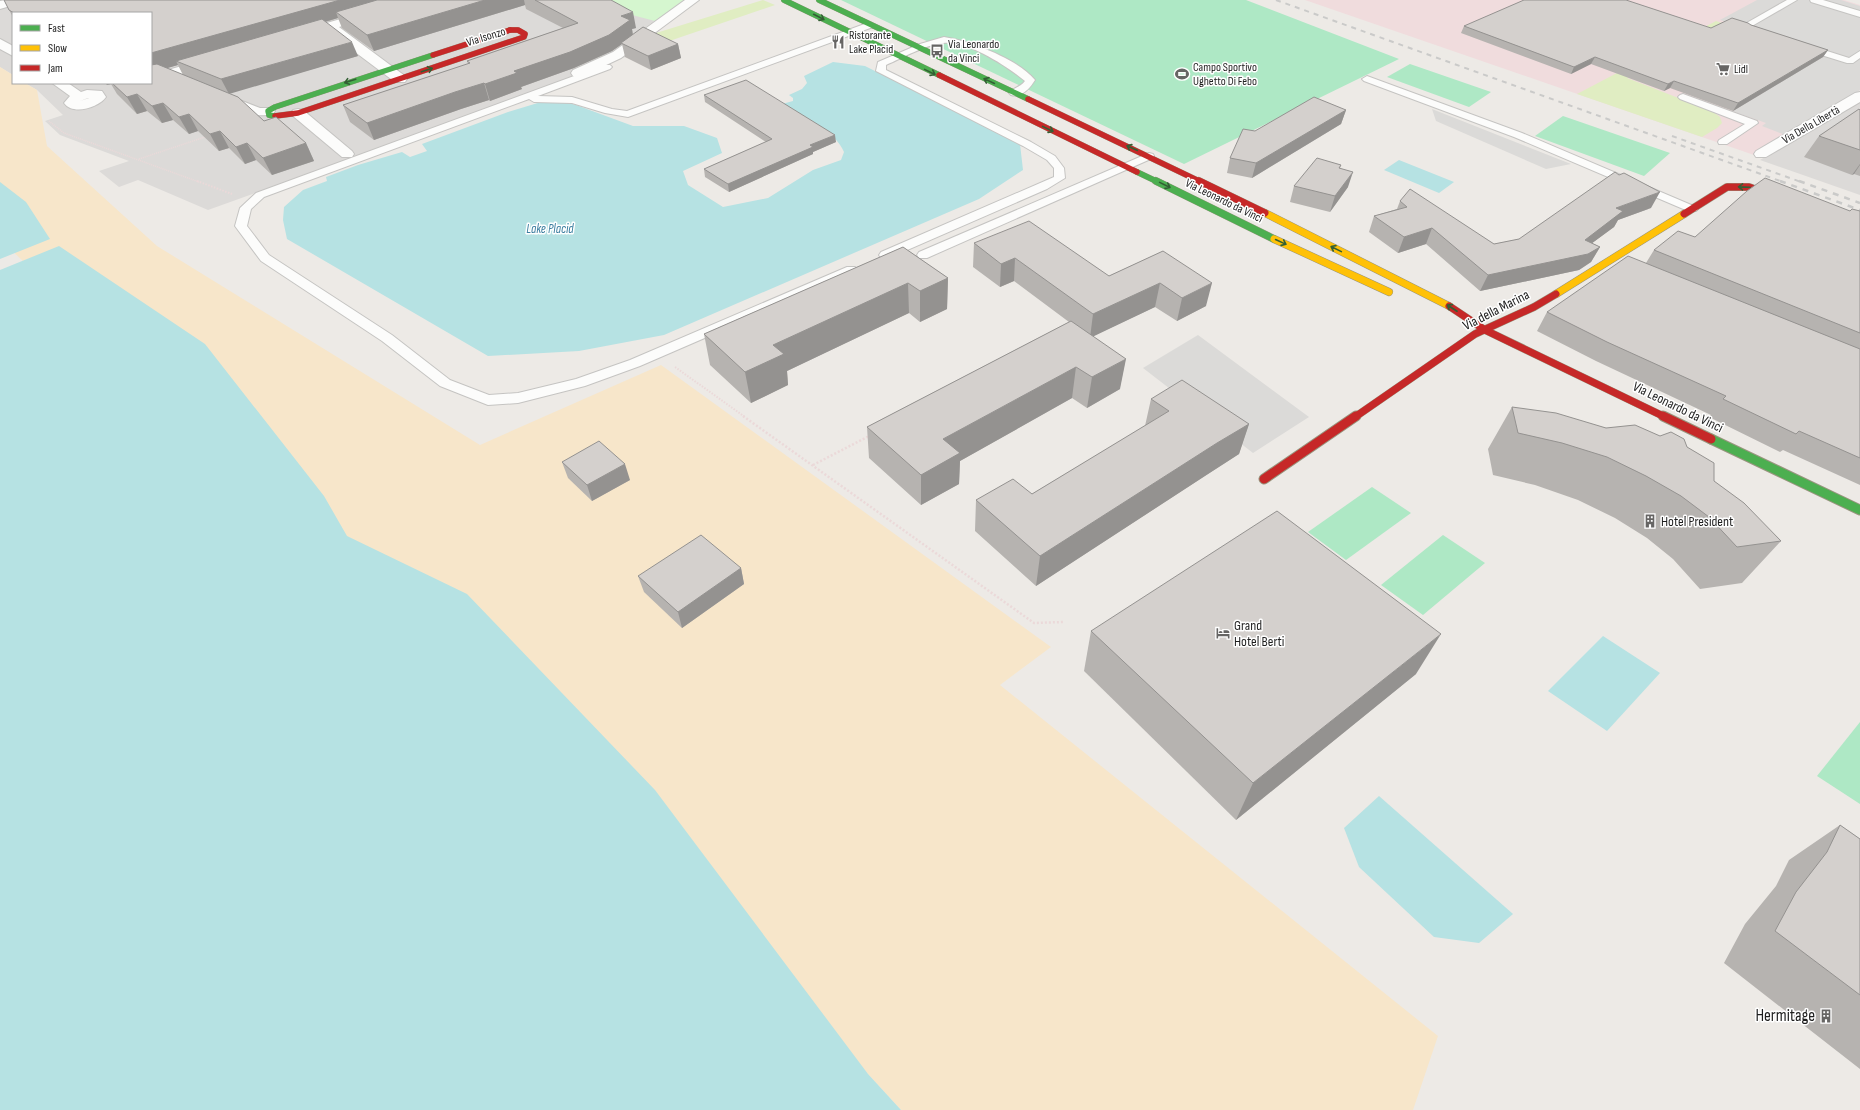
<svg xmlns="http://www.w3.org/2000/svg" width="1860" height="1110" font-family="'Sofia Sans Condensed',sans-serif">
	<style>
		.residential { fill: #dcdad8 }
		.commercial { fill: #f0dcdd }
		.religious { fill: #dbdad8 }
		.grass { fill: #e0edc2 }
		.sand { fill: #f7e6ca }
		.park { fill: #d5f6cf }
		.pitch { fill: #aee8c5 }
		.water { fill: #b6e2e3 }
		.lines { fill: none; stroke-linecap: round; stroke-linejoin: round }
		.lane-casing { stroke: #c5c4c2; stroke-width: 2 }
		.street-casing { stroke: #c5c4c2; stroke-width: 2 }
		.fast-far2-casing { stroke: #98957e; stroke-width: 6 }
		.fast-far1-casing { stroke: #98957e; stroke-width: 8 }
		.fast-casing { stroke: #98957e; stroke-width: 11 }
		.slow-casing { stroke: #98957e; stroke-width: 8 }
		.jam-far2-casing { stroke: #98957e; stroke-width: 6 }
		.jam-far1-casing { stroke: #98957e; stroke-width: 8 }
		.jam-casing { stroke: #98957e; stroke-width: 11 }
		.path-far2 { stroke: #ebd9d9; stroke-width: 1.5; stroke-dasharray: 1 1; stroke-linecap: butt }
		.path-far1 { stroke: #ebd9d9; stroke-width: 2; stroke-dasharray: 1.5 1.5; stroke-linecap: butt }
		.path { stroke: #ebd9d9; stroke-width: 2.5; stroke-dasharray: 2 2; stroke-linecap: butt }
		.lane { fill: #fcfcfb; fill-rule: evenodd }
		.street { fill: #fcfcfb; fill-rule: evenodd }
		.fast-far2 { stroke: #4caf50; stroke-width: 5.5 }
		.fast-far1 { stroke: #4caf50; stroke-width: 7 }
		.fast { stroke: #4caf50; stroke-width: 9 }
		.slow { stroke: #ffc107; stroke-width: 7 }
		.jam-far2 { stroke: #c62828; stroke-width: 5.5 }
		.jam-far1 { stroke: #c62828; stroke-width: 7 }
		.jam { stroke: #c62828; stroke-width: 9 }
		.rail-far1 { stroke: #cacac9; stroke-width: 2; stroke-dasharray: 5 5; stroke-linecap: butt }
		.rail { stroke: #cacac9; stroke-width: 2.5; stroke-dasharray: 6 6; stroke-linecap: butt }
		.wall { fill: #b6b3b0; fill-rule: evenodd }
		.shaded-wall { fill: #949290 }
		.building { fill: #d4d0cd; stroke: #949290 }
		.oneway { stroke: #335f34 }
		.labels { text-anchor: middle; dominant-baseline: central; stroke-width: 3; stroke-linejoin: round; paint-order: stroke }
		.far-poi-label { font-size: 12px; fill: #1e1e1e; stroke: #fff; text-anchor: start }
		.far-street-label { font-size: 12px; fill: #1e1e1e; stroke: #fff }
		.far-water-label { font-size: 13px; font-style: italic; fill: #3a7d9f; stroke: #fff }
		.street-label { font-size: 14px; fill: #1e1e1e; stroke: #fff }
		.poi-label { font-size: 14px; fill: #1e1e1e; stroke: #fff; text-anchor: start }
		.near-poi-label { font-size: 17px; fill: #1e1e1e; stroke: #fff; text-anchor: end }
	</style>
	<rect width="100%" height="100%" fill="#edeae6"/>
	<g class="residential">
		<path d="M0 0H684L623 43 640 51 579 76 208 210 138 180 119 187 99 171 129 161 60 135 45 121 63 115 37 90 25 83H151V13H13V75L0 67Z"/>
		<path d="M1860 102V195L1760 160Z"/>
	</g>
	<path class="commercial" d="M1305 0H1844L1860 5V90L1788 136 1754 155Z"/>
	<g class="religious">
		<path d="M1757 0H1841L1860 6V90L1788 136 1762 126 1766 123 1732 111 1831 52 1739 23 1735 25 1720 20Z"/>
		<path d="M1432 109 1571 164 1546 169 1436 121Z"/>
		<path d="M1198 335 1309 417 1253 453 1143 368Z"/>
	</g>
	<g class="grass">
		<path d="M763 0 775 5 640 51 643 37Z"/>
		<path d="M1716 21 1728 25 1627 78 1712 111 1720 117 1722 123 1717 128 1702 137 1577 94Z"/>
	</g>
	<path class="sand" d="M0 67 13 75V83H25L37 90 47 146 157 246 480 445 661 365 1051 647 1000 685 1438 1036 1413 1110H901L868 1074 0 239Z"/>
	<path class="park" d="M575 0H684L655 21Z"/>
	<g class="pitch">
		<path d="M841 0H1246L1399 59 1184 164Z"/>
		<path d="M1410 64 1491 92 1469 107 1387 77Z"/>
		<path d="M1563 116 1670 153 1644 176 1535 136Z"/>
		<path d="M1372 487 1411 513 1346 560 1308 532Z"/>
		<path d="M1443 535 1485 563 1423 615 1381 585Z"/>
		<path d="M1860 722V804L1817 776Z"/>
	</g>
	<g class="water">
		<path d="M833 62 865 66 1020 144 1023 170 979 199 664 335 579 351 488 356 287 239 283 220 284 207 303 190 327 181 326 177 358 165 402 152 410 157 427 151 422 144 508 112 541 102 556 100 576 105 633 126H684L717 138 722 153 683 171 688 185 723 207 768 198 813 170 841 160 844 152C836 131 801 116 782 104L793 101V98L789 95 802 89 807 83 804 76Z"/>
		<path d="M1399 160 1454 182 1439 193 1384 170Z"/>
		<path d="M0 182 26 202 50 239 0 259Z"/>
		<path d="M59 246 205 344 324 496 347 536 467 594 655 790 868 1074 901 1110H0V270Z"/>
		<path d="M1603 636 1660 673 1607 731 1548 691Z"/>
		<path d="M1379 796 1513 914 1479 943 1434 937 1359 867 1344 828Z"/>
	</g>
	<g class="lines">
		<g class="lane-casing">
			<g id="lane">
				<path d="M1787 0H1797L1752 26 1765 31 1766 33 1765 35C1756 36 1747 32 1743 25Z"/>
				<path d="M1810 0H1823L1860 11V17L1811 2Z"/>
				<path d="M870 22 874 25 873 27 628 117 605 113 572 103 534 102 529 99 264 197 251 209 247 226 269 255 392 335 450 380 489 395 518 393 576 379 630 360 847 267H855L857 270 855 273 640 366 585 386 518 403 488 405 440 386 382 341 261 261 235 226 240 208 256 193 604 65H610L612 67 610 69 538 96 572 97 612 109 627 111Z"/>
				<path d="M944 37C970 41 1018 59 1035 80 1030 88 1022 98 1011 95L1009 93C1014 87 1021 87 1025 81 1007 66 967 40 943 43 925 45 902 58 886 65V70L1031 142 1055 156 1064 168 1065 178 1047 189 889 258H881L879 255 881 252 1054 177V168L1047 160 1023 146 876 71 878 62 920 44Z"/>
				<path d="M1805 44 1849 58 1860 51V58L1853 63H1847L1802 49 1800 47 1802 45Z"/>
				<path d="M1367 76 1522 133 1696 207 1698 209 1696 211H1688L1514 137 1364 81 1362 79Z"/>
				<path d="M1683 94 1757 121 1758 123 1727 144H1719L1718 142 1719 140 1745 124 1680 99 1678 97 1680 95Z"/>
				<path d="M1149 153 1153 154 1154 156 1153 158 927 258H919L917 255 919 252Z"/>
			</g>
		</g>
		<g class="street-casing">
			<g id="street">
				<path d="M6 0H26L24 2 0 9V1Z"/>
				<path d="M406 0H425L423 2 339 27 405 76 407 79 405 82H395L327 31 303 38 299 37 297 34 299 31Z"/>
				<path d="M685 0H699L621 58 583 76H573L571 73 573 70 613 52Z"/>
				<path d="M0 39 13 46V56L0 49Z"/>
				<path d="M209 58 214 59 215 62 214 65 151 83V75Z"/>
				<path d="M52 83H68L81 92 87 90 102 91 106 97C99 107 73 116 64 103L70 96ZM89 98 80 101 88 98Z"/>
				<path d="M1860 92V102L1766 157H1756L1754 154 1756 151 1855 93Z"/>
				<path d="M224 94 260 108H273L275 111 273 114C253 119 237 108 219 101L217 98 219 95Z"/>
				<path d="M298 109 303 110 352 151 354 154 352 157H342L293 116 291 113 293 110Z"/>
			</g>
		</g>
		<g class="fast-far2-casing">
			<g id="fast-far2">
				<path d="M784 0 939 75"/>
				<path d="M819 0 1028 99"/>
				<path d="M275 116 269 115 268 111 275 107 433 55"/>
				<path d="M1137 172 1158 182"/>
			</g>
		</g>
		<g class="fast-far1-casing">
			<path id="fast-far1" d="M1156 181 1274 239"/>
		</g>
		<g class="fast-casing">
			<path id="fast" d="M1711 439 1860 510"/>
		</g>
		<g class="slow-casing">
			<g id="slow">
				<path d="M1265 213 1449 306"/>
				<path d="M1274 239 1389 292"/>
				<path d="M1556 294 1684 214"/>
			</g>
		</g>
		<g class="jam-far2-casing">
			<g id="jam-far2">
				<path d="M433 55 510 30"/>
				<path d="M939 75 1137 172"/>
				<path d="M1028 99 1201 182"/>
				<path d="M275 116 298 113 524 37 525 34 518 30H510"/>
			</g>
		</g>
		<g class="jam-far1-casing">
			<g id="jam-far1">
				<path d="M1199 181 1265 213"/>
				<path d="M1684 214 1727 187H1749L1780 198"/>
				<path d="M1449 306 1485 330 1665 417"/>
				<path d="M1355 417 1475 334 1534 307 1556 294"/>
			</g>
		</g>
		<g class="jam-casing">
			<g id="jam">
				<path d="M1663 416 1711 439"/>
				<path d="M1264 479 1356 416"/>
			</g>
		</g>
		<g class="path-far2">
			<path d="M49 121 64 133 199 182"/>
			<path d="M139 159 208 136"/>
		</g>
		<g class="path-far1">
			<path d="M197 181 232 194"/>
			<path d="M675 367 745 417"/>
		</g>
		<g class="path">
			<path d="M743 416 1034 623 1063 622"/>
			<path d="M813 465 871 435"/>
		</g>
		<use href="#lane" class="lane"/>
		<use href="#street" class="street"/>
		<use href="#fast-far2" class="fast-far2"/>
		<use href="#fast-far1" class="fast-far1"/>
		<use href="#fast" class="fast"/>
		<use href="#slow" class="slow"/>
		<use href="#jam-far2" class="jam-far2"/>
		<use href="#jam-far1" class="jam-far1"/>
		<use href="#jam" class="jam"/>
		<g class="rail-far1">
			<path d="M1276 0 1783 182"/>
			<path d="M1672 136 1801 182"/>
		</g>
		<g class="rail">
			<path d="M1780 181 1860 210"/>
			<path d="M1799 181 1860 203"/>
		</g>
	</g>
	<g class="wall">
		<path d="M4 0H611L636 28 632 29 633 35 678 44 681 58 651 70 625 57 622 44 612 51 574 68 521 87 522 89 490 101 489 100 461 109 374 140 350 122 343 105 468 64 467 61 563 28 526 9 525 5 374 51 342 28 338 18 326 22 358 56 229 93 264 121 306 143 314 161 272 175 256 160 245 164 229 148 219 151 198 131 189 134 173 120 162 123 147 111 137 114 117 94 111 84 107 85 105 83H151V13H13V17L9 10ZM178 65 183 75 166 68Z"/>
		<path d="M1751 25 1828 50 1823 57 1733 111 1670 88 1664 91 1591 64 1571 74 1461 33 1464 26 1711 28Z"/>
		<path d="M704 95 836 142 813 152V154L729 192 705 177 704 169 766 142 705 102Z"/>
		<path d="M1346 110 1341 124 1252 178 1227 173 1230 158 1255 131Z"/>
		<path d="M1860 110V176L1854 174 1852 175 1804 157 1819 136Z"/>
		<path d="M1341 165 1340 168 1348 187 1330 212 1290 202 1294 186Z"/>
		<path d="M1400 201 1494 244 1519 239 1651 208 1618 220 1614 227 1592 243 1600 247 1591 262 1579 270 1480 291 1426 244 1398 253 1369 232 1374 216 1397 209Z"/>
		<path d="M1850 211H1860V485L1783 450 1780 452 1709 417 1711 415 1596 361 1537 331 1547 312 1646 263 1654 250 1695 237Z"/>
		<path d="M974 243 1109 276 1163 251 1206 306 1177 321 1155 307 1093 336 1120 389 1087 408 1072 398 960 461 959 484 921 505 869 458 867 427 1069 322 1014 281 1000 287 973 267Z"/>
		<path d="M903 247 948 278 947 309 920 322 909 313 787 371 788 385 751 403 710 365 704 334Z"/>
		<path d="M1151 399 1249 424 1239 454 1208 474 1036 586 975 531 976 500 1032 494 1145 426Z"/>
		<path d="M1512 407 1606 428 1687 447 1714 481 1781 541 1742 583 1700 589 1673 559 1647 538 1615 518 1578 500 1535 485 1493 475 1488 449Z"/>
		<path d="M562 462 630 480 592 501 568 478Z"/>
		<path d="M741 568 744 584 682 628 644 592 638 576Z"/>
		<path d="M1091 631 1416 674 1236 820 1084 671Z"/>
		<path d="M1840 825 1860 839V1069L1724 963 1745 924 1776 886 1789 860Z"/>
	</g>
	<g class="shaded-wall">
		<path d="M340 0H401L336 12 338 18 182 63 176 61 178 65 161 70 151 74V53Z"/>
		<path d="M485 0H524L525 5 374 51 367 35Z"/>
		<path d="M633 12 636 28 632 29 633 36 621 43 622 44 612 51 574 68 521 87 522 89 490 101 485 84 621 16Z"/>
		<path d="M352 42 358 56 229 94 221 79Z"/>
		<path d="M678 44 681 58 651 70 648 56Z"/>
		<path d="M1828 50 1823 57 1733 111 1738 103Z"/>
		<path d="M1595 57 1591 64 1571 74 1574 67Z"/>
		<path d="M1674 81 1670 88 1664 91 1668 84Z"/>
		<path d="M106 83H110L111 84 107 85Z"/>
		<path d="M484 83 489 100 461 109 374 140 367 123 455 92Z"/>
		<path d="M137 94 147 111 137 114 127 97Z"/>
		<path d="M163 103 173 120 162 123 152 106Z"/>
		<path d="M1346 110 1341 124 1252 178 1256 163Z"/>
		<path d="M189 114 198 131 189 134 179 117Z"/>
		<path d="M220 131 229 148 219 151 210 134Z"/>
		<path d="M835 135 836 142 813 152V154L729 192 728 184 810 145Z"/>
		<path d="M247 143 256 160 245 164 236 147Z"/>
		<path d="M306 143 314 161 272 175 263 158Z"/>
		<path d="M1860 164V165L1854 174 1852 175Z"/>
		<path d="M1353 172 1348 187 1330 212 1335 196Z"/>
		<path d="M1660 192 1651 208 1618 220 1614 227 1576 255 1585 240 1616 208Z"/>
		<path d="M1432 228 1426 244 1398 253 1404 237Z"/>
		<path d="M1600 247 1591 262 1579 270 1480 291 1488 275Z"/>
		<path d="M1015 258 1014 281 1000 287 1001 264Z"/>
		<path d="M948 278 947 309 920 322V291Z"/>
		<path d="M908 283 909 313 787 371 788 385 751 403 745 372 773 345Z"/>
		<path d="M1160 283 1155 307 1090 338 1093 314Z"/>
		<path d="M1212 283 1206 306 1177 321 1182 298Z"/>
		<path d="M1126 359 1120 389 1087 408 1092 377Z"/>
		<path d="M1076 367 1072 398 960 461 959 484 921 505V475L943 439Z"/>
		<path d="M1249 424 1239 454 1208 474 1036 586 1040 556 1217 443Z"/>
		<path d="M625 464 630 480 592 501 587 485Z"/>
		<path d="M741 568 744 584 682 628 678 612Z"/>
		<path d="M1441 634 1416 674 1236 820 1253 783Z"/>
	</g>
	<g class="building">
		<path d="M4 0H340L151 53V13H14L9 10Z"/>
		<path d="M377 0H485L367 35 336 12Z"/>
		<path d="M535 0H611L633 12 621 16 630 20 609 35 570 52 514 71 517 73 485 84 484 83 455 92 367 123 343 105 470 63 467 61 578 23Z"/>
		<path d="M1524 0H1626L1711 28 1732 18 1748 23 1751 25 1828 50 1738 103 1674 81 1668 84 1595 57 1574 67 1464 26Z"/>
		<path d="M322 19 352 42 221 79 176 61Z"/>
		<path d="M643 27 678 44 648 56 621 43Z"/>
		<path d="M157 64 238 97 264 121 276 117 306 143 263 158 247 143 236 147 220 131 210 134 189 114 179 117 163 103 152 106 137 94 127 97 112 83H151V65Z"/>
		<path d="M746 80 835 135 810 145 813 147 728 184 704 169 772 139 704 95Z"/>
		<path d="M1314 97 1346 110 1256 163 1230 158 1243 129 1255 131Z"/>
		<path d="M1859 109 1860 110V150L1819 136Z"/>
		<path d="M1317 158 1341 165 1339 168 1353 172 1335 196 1294 186Z"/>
		<path d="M1615 172 1619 175 1624 173 1660 192 1616 208 1623 211 1585 240 1600 247 1588 254 1488 275 1432 228 1404 237 1374 216 1407 207 1400 201 1410 189 1494 244 1519 239Z"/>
		<path d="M1765 178 1850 211 1852 209 1860 211V333L1654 250 1678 231 1695 237 1747 191Z"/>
		<path d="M1029 221 1109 276 1163 251 1212 283 1182 298 1160 283 1093 314 1015 258 1001 264 974 243Z"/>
		<path d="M903 247 948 278 920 291 908 283 773 345 784 354 745 372 704 334Z"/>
		<path d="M1628 256 1860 349V458L1799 431 1796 434 1723 399 1726 396 1607 342 1547 312Z"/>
		<path d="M1071 321 1126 359 1092 377 1076 367 943 439 960 453 921 475 867 427Z"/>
		<path d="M1182 380 1249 424 1217 443 1040 556 976 500 1013 479 1032 494 1169 411 1151 399Z"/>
		<path d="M1512 407 1556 413 1606 428 1635 425 1660 436 1671 432 1684 439 1687 447 1714 463V481L1744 503 1781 541 1737 547 1709 517 1681 496 1646 476 1607 457 1562 443 1518 433Z"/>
		<path d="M599 441 625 464 587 485 562 462Z"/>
		<path d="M1277 511 1441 634 1253 783 1091 631Z"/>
		<path d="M701 535 741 568 678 612 638 576Z"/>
		<path d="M1840 825 1860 839V995L1775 931 1796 892 1827 852Z"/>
	</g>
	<defs><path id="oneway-shaft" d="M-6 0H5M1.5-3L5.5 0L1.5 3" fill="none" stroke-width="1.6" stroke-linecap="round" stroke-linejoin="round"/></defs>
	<g class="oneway">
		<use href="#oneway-shaft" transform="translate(819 17) rotate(27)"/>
		<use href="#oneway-shaft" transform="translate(427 70) rotate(-18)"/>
		<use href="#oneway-shaft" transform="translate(930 72) rotate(26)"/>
		<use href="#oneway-shaft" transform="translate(350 81) rotate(162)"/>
		<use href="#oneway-shaft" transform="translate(989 81) rotate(-155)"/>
		<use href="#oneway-shaft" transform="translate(1048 129) rotate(26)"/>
		<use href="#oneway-shaft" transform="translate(1132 148) rotate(-155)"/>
		<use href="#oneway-shaft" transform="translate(1165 185) rotate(26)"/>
		<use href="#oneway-shaft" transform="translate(1744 187) rotate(-178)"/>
		<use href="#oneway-shaft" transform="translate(1281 242) rotate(25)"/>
		<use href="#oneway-shaft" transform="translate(1336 249) rotate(-154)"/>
		<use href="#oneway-shaft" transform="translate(1452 308) rotate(-147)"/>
	</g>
	<defs>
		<g id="restaurant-bare" transform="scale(1.08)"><path d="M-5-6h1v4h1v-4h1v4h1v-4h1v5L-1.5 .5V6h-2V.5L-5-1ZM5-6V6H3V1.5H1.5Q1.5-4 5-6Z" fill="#666564" stroke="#fff" stroke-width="2.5" paint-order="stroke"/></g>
		<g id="bus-bare" transform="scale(1.08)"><path d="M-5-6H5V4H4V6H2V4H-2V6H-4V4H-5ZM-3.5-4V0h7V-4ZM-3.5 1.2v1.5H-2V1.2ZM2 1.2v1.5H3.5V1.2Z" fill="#666564" stroke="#fff" stroke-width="2.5" paint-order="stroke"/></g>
		<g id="supermarket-bare" transform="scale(1.08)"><path d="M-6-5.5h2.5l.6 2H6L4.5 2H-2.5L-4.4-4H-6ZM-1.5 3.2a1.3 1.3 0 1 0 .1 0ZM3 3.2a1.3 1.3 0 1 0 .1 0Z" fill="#666564" stroke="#fff" stroke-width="2.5" paint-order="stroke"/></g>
		<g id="stadium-bare" transform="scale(1.08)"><path d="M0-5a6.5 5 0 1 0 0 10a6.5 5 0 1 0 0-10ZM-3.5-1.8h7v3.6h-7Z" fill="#666564" stroke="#fff" stroke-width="2.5" paint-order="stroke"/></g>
		<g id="building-bare" transform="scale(1.08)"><path d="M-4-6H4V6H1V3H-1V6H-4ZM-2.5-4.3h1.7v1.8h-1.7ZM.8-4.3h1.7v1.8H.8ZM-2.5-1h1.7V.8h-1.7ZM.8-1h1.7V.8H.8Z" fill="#666564" stroke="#fff" stroke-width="2.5" paint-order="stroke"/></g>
		<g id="hotel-bare" transform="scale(1.08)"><path d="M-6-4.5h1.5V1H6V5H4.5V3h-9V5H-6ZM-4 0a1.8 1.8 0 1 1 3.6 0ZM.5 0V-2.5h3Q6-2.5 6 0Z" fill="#666564" stroke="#fff" stroke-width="2.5" paint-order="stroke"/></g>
	</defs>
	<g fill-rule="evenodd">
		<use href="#restaurant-bare" x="838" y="42"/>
		<use href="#bus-bare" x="937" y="51"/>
		<use href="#supermarket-bare" x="1723" y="69"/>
		<use href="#stadium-bare" x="1182" y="74"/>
		<use href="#building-bare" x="1650" y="521"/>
		<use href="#hotel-bare" x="1223" y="633"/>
		<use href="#building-bare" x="1826" y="1016"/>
	</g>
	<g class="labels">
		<g class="far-poi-label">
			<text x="849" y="35">Ristorante<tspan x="849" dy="14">Lake Placid</tspan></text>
			<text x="948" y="44">Via Leonardo<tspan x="948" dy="14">da Vinci</tspan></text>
			<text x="1193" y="67">Campo Sportivo<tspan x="1193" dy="14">Ughetto Di Febo</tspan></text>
			<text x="1734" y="69">Lidl</text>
		</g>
		<g class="far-street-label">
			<text transform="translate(486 37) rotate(-17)">Via Isonzo</text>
			<text transform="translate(1811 125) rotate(-30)">Via Della Libertà</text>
			<text transform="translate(1224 201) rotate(26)">Via Leonardo da Vinci</text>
		</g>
		<g class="far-water-label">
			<text x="550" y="229">Lake Placid</text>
		</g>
		<g class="street-label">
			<text transform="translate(1496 310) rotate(-27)">Via della Marina</text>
			<text transform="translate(1678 407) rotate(26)">Via Leonardo da Vinci</text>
		</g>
		<g class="poi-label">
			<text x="1661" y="521">Hotel President</text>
			<text x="1234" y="625">Grand<tspan x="1234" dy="16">Hotel Berti</tspan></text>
		</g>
		<g class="near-poi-label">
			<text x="1815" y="1016">Hermitage</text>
		</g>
	</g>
	<rect x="12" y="12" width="140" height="72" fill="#ffffff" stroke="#a5a5a5"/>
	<rect x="20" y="25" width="20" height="6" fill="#4caf50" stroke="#a5a5a5"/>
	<text x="48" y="32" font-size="12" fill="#1e1e1e">Fast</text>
	<rect x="20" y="45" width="20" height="6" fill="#ffc107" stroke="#a5a5a5"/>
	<text x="48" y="52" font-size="12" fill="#1e1e1e">Slow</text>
	<rect x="20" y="65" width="20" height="6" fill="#c62828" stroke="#a5a5a5"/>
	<text x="48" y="72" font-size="12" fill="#1e1e1e">Jam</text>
</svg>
